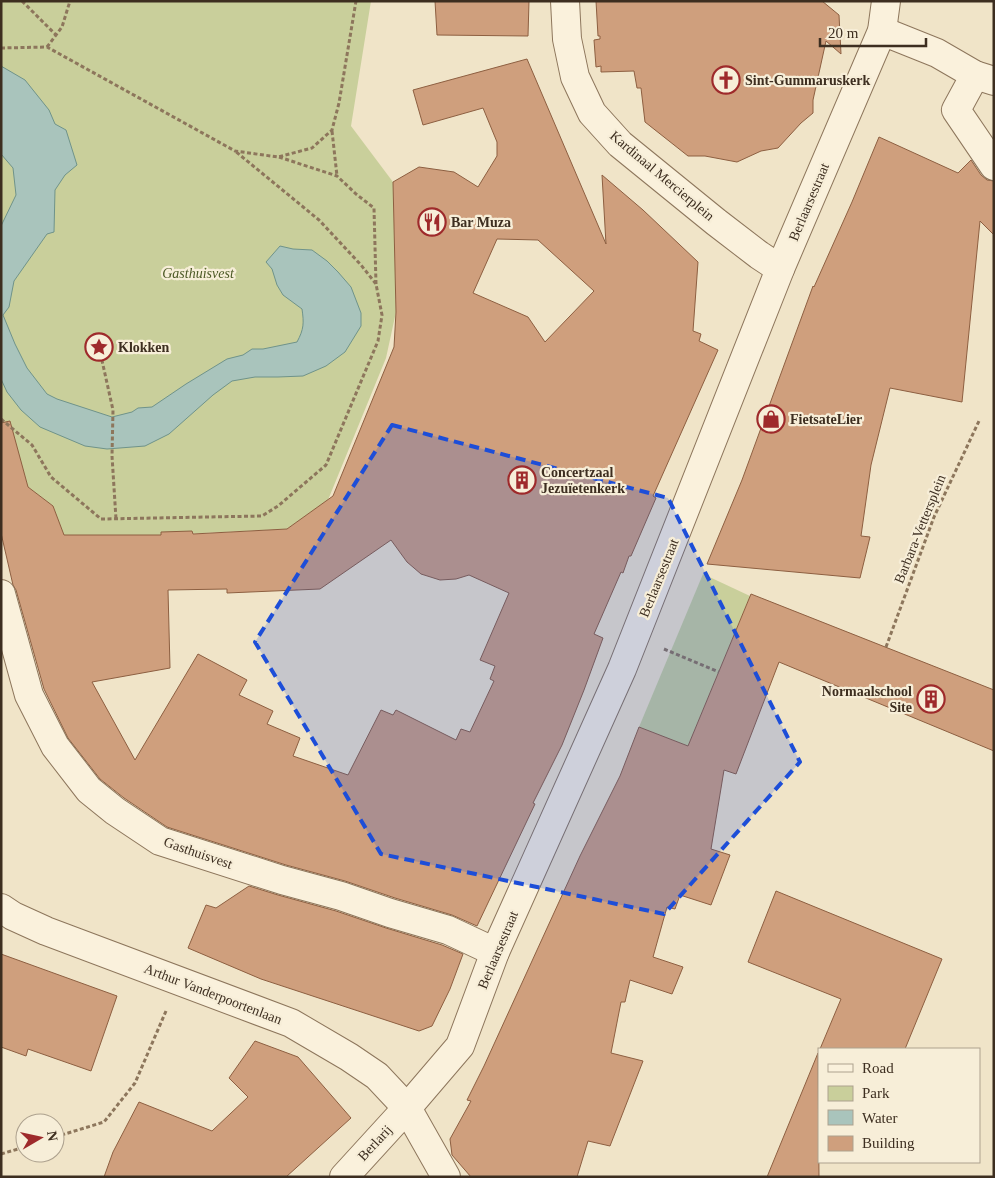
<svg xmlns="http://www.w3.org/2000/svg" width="995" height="1178" font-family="Georgia,serif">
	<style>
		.green { fill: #c9cf9b }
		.water { fill: #a9c4bc; stroke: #6f938a }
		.building { fill: #cf9f7d; stroke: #8d5f41; fill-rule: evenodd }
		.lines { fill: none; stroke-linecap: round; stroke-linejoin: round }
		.minor-casing { stroke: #8d765c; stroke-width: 30 }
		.tertiary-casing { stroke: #8d765c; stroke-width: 30 }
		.path { stroke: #8d765c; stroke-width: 3; stroke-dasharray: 4 2.5; stroke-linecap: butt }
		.minor { stroke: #faf1dc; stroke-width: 28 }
		.tertiary { stroke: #faf1dc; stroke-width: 28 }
		.marked { fill: #1d4ed8; fill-opacity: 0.2; stroke: #1d4ed8; stroke-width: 4; stroke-dasharray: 10 6; stroke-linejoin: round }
		.labels { text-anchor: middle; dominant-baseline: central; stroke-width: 4.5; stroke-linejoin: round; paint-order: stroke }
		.poi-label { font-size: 14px; font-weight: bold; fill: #3d2e20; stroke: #f7eed8; text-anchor: start }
		.street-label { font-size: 14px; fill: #3d2e20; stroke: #f7eed8 }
		.park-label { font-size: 14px; font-style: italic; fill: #4d5a26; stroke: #f7eed8 }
	</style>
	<rect width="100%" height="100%" fill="#f0e4c8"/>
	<g class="green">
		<path d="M1 1H371L351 126 393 182 396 312 386 358 328 500 287 529 161 535H57V517L53 506 28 487 22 466 1 470Z"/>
		<path d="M703 574 750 596 688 746 639 727Z"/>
	</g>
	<path class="water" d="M1 66 25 80 49 110 55 124 66 130 77 165 65 175 55 190 54 232 47 234 14 281 9 307 3 315 15 344 27 368 47 394 57 399 112 417 132 412 138 408 152 407 186 384 227 359 243 355 252 349H263L297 342C304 329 304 323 302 309L283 295 277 285 272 269 266 262 280 246 293 249 312 250 327 261 338 272 351 287 361 313V326L345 352 326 366 303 376 278 377H255L232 381 213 395 169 434 145 446 107 449 85 446 40 427 21 410 7 392 1 379V226L16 195 13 168 1 154Z"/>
	<g class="building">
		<path d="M435 1H529L528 36 437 35Z"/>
		<path d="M596 1H822L839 15 841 54 826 41 813 100V113L801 123 778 148 761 151 737 162 705 156H688L645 122 641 88H637L634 71 601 72V66L596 67 594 40 600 39V36H598Z"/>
		<path d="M527 59 606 244 602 175 643 210 698 262 693 331 701 334 699 341 718 350 653 496 656 498 631 556H629L623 573 621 572 594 634 603 638 584 690 562 745 533 803 535 804 477 926 452 915 395 898 345 881 286 865 167 827 124 798 100 779 68 738 44 689 16 590 13 585 1 533V423L10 421 28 487 53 506 64 535H161V532L192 531 193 534 287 529 333 496 394 347 396 312 393 182 419 167 454 172 478 187 497 156V142L483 108 423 125 413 90ZM497 239 538 240 594 291 545 342 528 317 473 293ZM391 540 407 562 421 574 440 580 456 579 469 575 509 593 480 660 495 666 490 679 494 681 470 732 461 729 456 740 396 710 393 715 381 710 348 775 293 756 300 738 267 724 273 711 239 695 247 680 198 654 135 760 92 682 170 668 168 590 227 589V593L320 589Z"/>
		<path d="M879 137 958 173 971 160 981 175 987 180 994 181V235L980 221 962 402 890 388 871 465 861 536 870 537 860 578 707 564 742 480 813 286 814 287 852 202Z"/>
		<path d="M751 594 994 690V751L779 662 736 774 724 770 711 849 730 855 711 905 680 895 675 909 667 907 653 957 683 967 672 994 630 980 625 1002H621L611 1053 643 1061 610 1146 588 1141 577 1177H471L452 1155 450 1139 471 1101 467 1100 484 1066 580 856 620 776 639 727 688 746Z"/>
		<path d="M249 886 278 895 336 911 386 928 442 945 463 954 450 989 432 1026 419 1031 261 979 188 948 206 905 216 908Z"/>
		<path d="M776 891 942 959 905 1049H820L841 999 748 962Z"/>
		<path d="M1 954 117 996 91 1071 28 1049 26 1056 1 1047Z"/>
		<path d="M255 1041 298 1057 351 1118 286 1177H104L113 1152 139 1102 212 1131 248 1097 229 1078Z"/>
		<path d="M818 1053 819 1177H767Z"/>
	</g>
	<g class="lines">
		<g class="minor-casing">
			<g id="minor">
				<path d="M565 1 567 39 575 77 592 113 620 144 716 222 759 255 780 269"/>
				<path d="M882 31 937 53 975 75 994 81"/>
				<path d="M975 75 956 110 994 166"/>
				<path d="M1 594 29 695 55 746 89 790 115 811 160 841 282 880 341 896 390 913 448 930 495 952"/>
				<path d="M1 908 13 916 46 931 291 1023 349 1057 377 1076 407 1108 446 1177"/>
			</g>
		</g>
		<g class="tertiary-casing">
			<path id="tertiary" d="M344 1177 407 1108 460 1046 495 952 622 669 780 269 882 31 886 1"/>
		</g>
		<g class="path">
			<path d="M22 1 56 35"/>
			<path d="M47 47 62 27 70 1"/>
			<path d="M1 48 47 47 235 151 278 157 312 148 332 130 339 103 356 1"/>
			<path d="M332 131 337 176"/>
			<path d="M279 157 337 176 356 194 374 208 376 284"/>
			<path d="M99 347 113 410 112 456 116 519"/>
			<path d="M1 419 32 445 51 477 101 519 262 516 278 506 326 465 378 341 382 315 376 284 361 265 319 220 235 151"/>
			<path d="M886 647 934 517 979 421"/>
			<path d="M664 649 719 672"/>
			<path d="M55 1137 104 1122 135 1083 166 1011"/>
			<path d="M1 1154 25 1147"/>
		</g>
		<use href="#minor" class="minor"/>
		<use href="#tertiary" class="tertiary"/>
	</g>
	<path class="marked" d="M392 425 668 498 800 762 664 914 381 854 255 642Z"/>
	<defs>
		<g id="church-ring" transform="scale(1.4375)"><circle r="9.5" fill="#f7eed8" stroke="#9e2a2b" stroke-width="1.5"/><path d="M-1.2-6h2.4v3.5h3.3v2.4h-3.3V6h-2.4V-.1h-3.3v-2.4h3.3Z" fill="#9e2a2b"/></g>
		<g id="restaurant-ring" transform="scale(1.4375)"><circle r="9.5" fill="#f7eed8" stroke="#9e2a2b" stroke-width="1.5"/><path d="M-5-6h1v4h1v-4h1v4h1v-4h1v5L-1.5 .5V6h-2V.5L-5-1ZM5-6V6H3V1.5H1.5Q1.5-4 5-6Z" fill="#9e2a2b"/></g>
		<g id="sight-ring" transform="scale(1.4375)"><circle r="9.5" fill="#f7eed8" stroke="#9e2a2b" stroke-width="1.5"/><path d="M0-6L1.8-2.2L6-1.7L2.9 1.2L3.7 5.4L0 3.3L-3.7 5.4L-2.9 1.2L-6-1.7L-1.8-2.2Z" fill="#9e2a2b"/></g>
		<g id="shop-ring" transform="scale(1.4375)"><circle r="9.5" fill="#f7eed8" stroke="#9e2a2b" stroke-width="1.5"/><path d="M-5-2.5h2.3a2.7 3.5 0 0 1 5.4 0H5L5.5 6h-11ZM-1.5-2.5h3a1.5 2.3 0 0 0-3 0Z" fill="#9e2a2b"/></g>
		<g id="building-ring" transform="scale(1.4375)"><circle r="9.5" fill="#f7eed8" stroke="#9e2a2b" stroke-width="1.5"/><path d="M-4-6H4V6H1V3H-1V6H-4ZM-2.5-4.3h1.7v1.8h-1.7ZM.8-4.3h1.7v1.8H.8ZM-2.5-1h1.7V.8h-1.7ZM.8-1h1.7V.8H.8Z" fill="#9e2a2b"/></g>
	</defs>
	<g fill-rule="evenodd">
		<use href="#church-ring" x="726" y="80"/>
		<use href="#restaurant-ring" x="432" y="222"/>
		<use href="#sight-ring" x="99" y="347"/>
		<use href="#shop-ring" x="771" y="419"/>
		<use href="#building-ring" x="522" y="480"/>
		<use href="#building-ring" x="931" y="699"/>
	</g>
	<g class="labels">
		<g class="poi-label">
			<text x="745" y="80">Sint-Gummaruskerk</text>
			<text x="451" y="222">Bar Muza</text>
			<text x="118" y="347">Klokken</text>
			<text x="790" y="419">FietsateLier</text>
			<text x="541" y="472">Concertzaal<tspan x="541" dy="16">Jezuïetenkerk</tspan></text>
			<text x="912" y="691" text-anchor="end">Normaalschool<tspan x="912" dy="16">Site</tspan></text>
		</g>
		<g class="street-label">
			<text transform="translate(662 176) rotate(40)">Kardinaal Mercierplein</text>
			<text transform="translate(809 202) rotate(-67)">Berlaarsestraat</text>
			<text transform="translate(920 529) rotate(-68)">Barbara-Vettersplein</text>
			<text transform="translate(659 578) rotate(-68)">Berlaarsestraat</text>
			<text transform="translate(198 853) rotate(19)">Gasthuisvest</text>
			<text transform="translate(498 950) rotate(-67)">Berlaarsestraat</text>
			<text transform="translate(213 994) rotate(21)">Arthur Vanderpoortenlaan</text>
			<text transform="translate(375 1143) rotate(-47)">Berlarij</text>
		</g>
		<g class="park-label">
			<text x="198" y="273">Gasthuisvest</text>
		</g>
	</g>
	<rect width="995" height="1178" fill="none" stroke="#3d2e20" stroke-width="5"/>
	<rect x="818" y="1048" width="162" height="115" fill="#f7eed8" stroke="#ada18e"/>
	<rect x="828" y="1064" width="25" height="8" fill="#faf1dc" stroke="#ada18e"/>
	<text x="862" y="1073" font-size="15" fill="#3d2e20">Road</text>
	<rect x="828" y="1086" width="25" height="15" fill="#c9cf9b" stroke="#ada18e"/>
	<text x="862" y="1098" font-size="15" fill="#3d2e20">Park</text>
	<rect x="828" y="1110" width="25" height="15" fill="#a9c4bc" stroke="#ada18e"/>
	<text x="862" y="1123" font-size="15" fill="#3d2e20">Water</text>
	<rect x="828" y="1136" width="25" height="15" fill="#cf9f7d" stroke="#ada18e"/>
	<text x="862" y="1148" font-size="15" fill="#3d2e20">Building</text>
	<g transform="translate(40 1138) rotate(81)"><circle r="24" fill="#f7eed8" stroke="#ada18e"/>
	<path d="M0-4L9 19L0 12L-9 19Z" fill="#9e2a2b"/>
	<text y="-8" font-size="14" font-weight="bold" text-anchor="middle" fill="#3d2e20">N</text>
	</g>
	<path d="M820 38v8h106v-8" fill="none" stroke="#3d2e20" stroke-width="2.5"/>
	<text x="828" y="38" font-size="15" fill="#3d2e20" stroke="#f7eed8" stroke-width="4" paint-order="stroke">20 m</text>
</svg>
